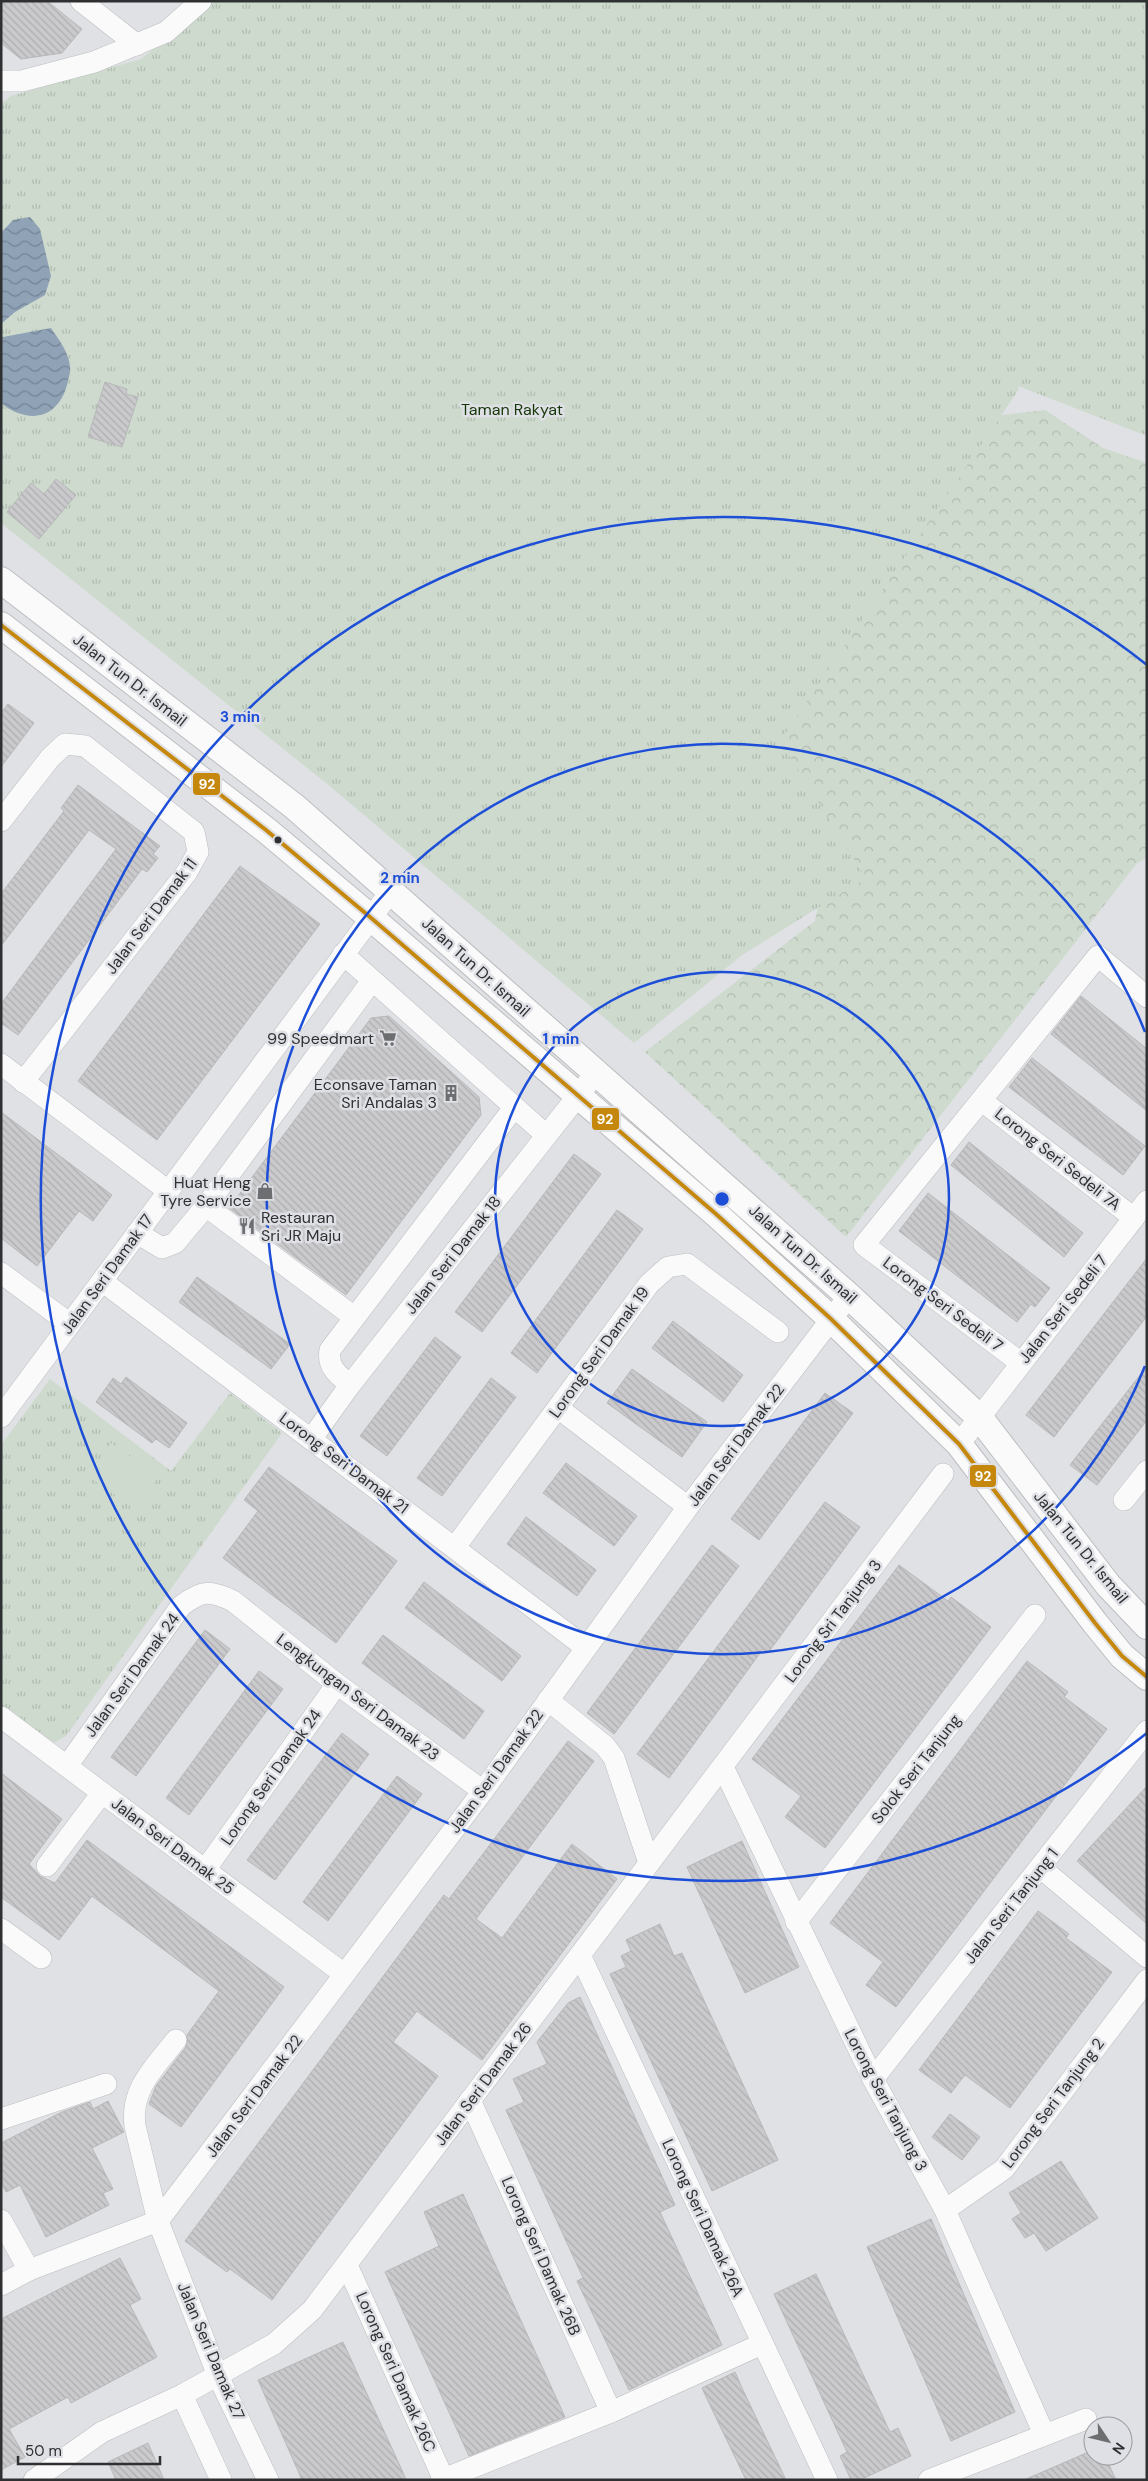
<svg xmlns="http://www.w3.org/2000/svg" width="1148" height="2481" font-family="'DM Sans',sans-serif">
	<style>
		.forest { fill: url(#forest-crowns) }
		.park { fill: url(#park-tufts) }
		.garden { fill: #cedacd }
		.water { fill: url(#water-waves) }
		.building { fill: url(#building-back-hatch); stroke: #b7b8b9 }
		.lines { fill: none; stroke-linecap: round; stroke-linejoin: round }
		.minor-casing { stroke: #bcbec0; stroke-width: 22 }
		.tertiary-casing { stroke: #bcbec0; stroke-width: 28 }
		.minor { stroke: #fafafb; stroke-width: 21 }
		.tertiary { stroke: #fafafb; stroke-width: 26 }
		.bus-1-casing { stroke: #dee0e5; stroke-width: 8 }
		.bus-1 { stroke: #c5880c; stroke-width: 4 }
		.ring { fill: none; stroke: #1d4ed8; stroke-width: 2.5 }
		.bus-dot { fill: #2f3032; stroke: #dee0e5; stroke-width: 2 }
		.labels { text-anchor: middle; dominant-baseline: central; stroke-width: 5; stroke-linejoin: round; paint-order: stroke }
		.park-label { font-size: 16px; fill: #153708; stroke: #dee0e5 }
		.street-label { font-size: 16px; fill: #2f3032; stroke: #dee0e5 }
		.poi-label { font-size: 16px; fill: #2f3032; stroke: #dee0e5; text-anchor: end }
		.centre { fill: #1d4ed8; stroke: #dee0e5; stroke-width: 2.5 }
		.ring-label { font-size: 15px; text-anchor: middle; font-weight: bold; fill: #1d4ed8; stroke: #dee0e5; stroke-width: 5; stroke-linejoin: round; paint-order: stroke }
		.line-badge { stroke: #dee0e5; stroke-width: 2 }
		.badge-label { font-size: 14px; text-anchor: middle; font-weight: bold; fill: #fff }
	</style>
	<defs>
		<pattern id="forest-crowns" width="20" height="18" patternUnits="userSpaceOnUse" patternTransform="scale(1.25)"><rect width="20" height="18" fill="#cedacd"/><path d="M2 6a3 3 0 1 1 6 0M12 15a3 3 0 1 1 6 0" fill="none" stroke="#b1bbb0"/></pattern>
		<pattern id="park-tufts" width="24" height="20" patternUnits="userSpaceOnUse" patternTransform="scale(1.25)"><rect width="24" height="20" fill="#cedacd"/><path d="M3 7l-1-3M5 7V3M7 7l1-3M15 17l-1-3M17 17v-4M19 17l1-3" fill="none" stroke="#b1bbb0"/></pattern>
		<pattern id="water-waves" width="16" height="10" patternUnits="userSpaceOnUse" patternTransform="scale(1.25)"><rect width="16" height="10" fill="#8fa2b6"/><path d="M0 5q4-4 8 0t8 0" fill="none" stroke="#758495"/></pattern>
		<pattern id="building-back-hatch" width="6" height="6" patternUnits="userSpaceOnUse" patternTransform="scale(1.25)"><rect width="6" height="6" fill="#cacacc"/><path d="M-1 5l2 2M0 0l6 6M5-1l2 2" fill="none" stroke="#aeaeb0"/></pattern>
	</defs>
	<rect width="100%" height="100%" fill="#dfe1e4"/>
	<path class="forest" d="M1147 1 997 288 985 417 1045 410 1103 448 1147 463V858L1137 863 846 1237 645 1052 815 921 826 872 268 147Z"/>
	<g class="park">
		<path d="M213 1H1147V436L1018 386 1019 389 780 741 866 878 742 955 634 1043 326 783 1 523V104L11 96 141 59Z"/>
		<path d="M50 1379 171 1471 230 1393 282 1433 66 1736 55 1742 39 1739 1 1710V1445Z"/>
	</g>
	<path class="garden" d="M111 1443 159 1476 136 1510 88 1476Z"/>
	<g class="water">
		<path d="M30 217 40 229 51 276 45 295 15 312 1 324V233L13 220Z"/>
		<path d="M51 328C59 340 68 351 70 366 71 371 69 376 68 381 60 418 30 426 1 403V334L3 337Z"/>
	</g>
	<g class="building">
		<path d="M1 1H47L82 29 62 53 21 59 1 43Z"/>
		<path d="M105 382 127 389 126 394 138 397 122 447 88 437Z"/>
		<path d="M56 479 76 495 39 539 7 512 31 483 44 494Z"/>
		<path d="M8 704 34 723 1 767V713Z"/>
		<path d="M78 785 160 846 153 854 158 858 147 872 142 869 18 1035 1 1023V1004L116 849 89 830 1 946V894L64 811 61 808Z"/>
		<path d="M240 866 320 924 157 1140 78 1081Z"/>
		<path d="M1081 996 1147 1049V1111L1051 1034Z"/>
		<path d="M389 1016 479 1097 481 1115 346 1295 229 1208 371 1018Z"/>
		<path d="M1032 1058 1145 1146 1123 1175 1009 1087Z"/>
		<path d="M1 1112 112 1195 93 1221 79 1211 37 1266 1 1238Z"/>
		<path d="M969 1142 1083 1233 1064 1257 951 1165Z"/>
		<path d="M574 1154 601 1174 482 1332 455 1312Z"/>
		<path d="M928 1193 1050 1288 1035 1307 1031 1304 1017 1322 899 1231Z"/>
		<path d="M617 1210 643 1229 537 1373 511 1353Z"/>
		<path d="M1147 1258V1316L1054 1437 1026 1415Z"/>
		<path d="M197 1277 290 1344 271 1369 179 1302Z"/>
		<path d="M673 1321 743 1375 723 1402 652 1348Z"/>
		<path d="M435 1337 461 1357 387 1456 360 1436Z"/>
		<path d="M1147 1366V1420L1097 1485 1070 1465Z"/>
		<path d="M632 1369 707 1422 682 1457 607 1403Z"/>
		<path d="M126 1377 187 1423 169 1448 156 1439 152 1443 96 1402 113 1378 121 1384Z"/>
		<path d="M491 1378 516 1397 442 1496 417 1478Z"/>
		<path d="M825 1393 853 1413 759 1540 731 1519Z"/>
		<path d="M566 1463 637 1516 614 1546 543 1493Z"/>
		<path d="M269 1467 397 1561 336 1643 223 1558 258 1511 244 1500Z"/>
		<path d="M825 1502 860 1527 768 1653 763 1649 669 1778 637 1754Z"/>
		<path d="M526 1517 596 1570 577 1596 507 1544Z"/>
		<path d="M712 1545 739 1566 614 1734 587 1713Z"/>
		<path d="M899 1565 948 1601 951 1597 991 1627 825 1848 785 1817 801 1796 752 1759Z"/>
		<path d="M424 1582 521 1656 502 1681 405 1608Z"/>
		<path d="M205 1630 230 1649 136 1776 111 1757Z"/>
		<path d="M383 1635 484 1711 464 1739 362 1663Z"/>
		<path d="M1027 1661 1068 1692 1064 1697 1107 1729 896 2007 866 1985 883 1962 830 1923Z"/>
		<path d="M259 1671 283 1689 189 1815 166 1798Z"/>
		<path d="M342 1733 369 1754 275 1880 247 1860Z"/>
		<path d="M568 1741 594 1761 476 1919 502 1938 572 1844 617 1879 482 2060 417 2011 393 2042 438 2076 272 2300 230 2269 227 2272 185 2241 444 1895 449 1899Z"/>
		<path d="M1 1773 62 1819 29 1864 40 1876 55 1883 87 1840 284 1987 181 2127 149 2104 156 2086 186 2047 187 2035 219 1991 92 1896 59 1940 1 1897Z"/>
		<path d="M397 1776 422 1794 328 1921 303 1902Z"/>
		<path d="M1147 1786V1924L1077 1861Z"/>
		<path d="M742 1841 799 1967 745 1993 687 1867Z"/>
		<path d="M1038 1911 1069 1934 1066 1938 1112 1972 1010 2108 965 2075 951 2093 919 2070Z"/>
		<path d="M660 1924 674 1956 682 1953 778 2160 712 2191 610 1974 626 1967 621 1956 631 1951 626 1940Z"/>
		<path d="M580 1997 675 2205 660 2212 722 2345 629 2390 577 2281 583 2278 506 2110 524 2102 513 2079 547 2064 537 2042 568 2003Z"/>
		<path d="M108 2101 124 2132 92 2148 113 2189 103 2193 109 2205 46 2237 20 2185 6 2192 1 2182V2143L62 2112 90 2102 93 2109Z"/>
		<path d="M950 2114 980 2137 962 2160 932 2137Z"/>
		<path d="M1061 2161 1098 2218 1046 2251 1034 2233 1025 2238 1012 2219 1021 2213 1009 2193Z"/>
		<path d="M463 2194 565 2417 469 2456 385 2272 439 2246 424 2212Z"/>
		<path d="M931 2219 1015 2412 951 2441 867 2247Z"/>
		<path d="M120 2258 141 2299 130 2305 157 2357 71 2403 68 2397 9 2429 25 2457 1 2470V2319Z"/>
		<path d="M816 2274 890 2432 898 2428 911 2456 860 2480H851L840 2456 847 2452 774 2294Z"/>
		<path d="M343 2342 401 2468 406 2480H302L258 2380Z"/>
		<path d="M735 2372 742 2388 786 2480H746L709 2403 702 2388Z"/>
		<path d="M148 2443 164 2480H116L108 2462Z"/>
		<path d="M1093 2450V2456H1105L1116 2480H1024Z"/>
	</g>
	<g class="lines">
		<g class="minor-casing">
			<g id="minor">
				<path d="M81 1 137 45"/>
				<path d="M1 81H22L94 62 166 32 201 1"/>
				<path d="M1 821 50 758 65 744 85 746 194 832 198 852 187 872 23 1082"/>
				<path d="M343 954 546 1135"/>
				<path d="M1 1064 168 1191"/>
				<path d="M982 1101 1134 1218"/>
				<path d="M206 1206 354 1317"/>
				<path d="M137 1233 162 1248 175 1243 206 1206 371 982"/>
				<path d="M1 1273 70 1324"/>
				<path d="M102 1281 585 1647"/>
				<path d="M1021 1363 864 1245 1098 956 1147 997"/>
				<path d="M350 1385C338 1375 327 1367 330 1350L513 1109"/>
				<path d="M558 1408 688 1507"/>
				<path d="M1 1417 391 891"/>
				<path d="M312 1438 350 1385 595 1074"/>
				<path d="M959 1444 1147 1201"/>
				<path d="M1124 1500 1147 1471"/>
				<path d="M455 1547 649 1284 668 1267 687 1264 778 1332"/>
				<path d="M548 1700 605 1746 614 1758 649 1863"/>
				<path d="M1 1717 344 1974"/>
				<path d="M67 1766 181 1606C202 1590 210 1590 233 1601L337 1684 483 1791"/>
				<path d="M723 1767 873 2079 945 2210 1044 2434"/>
				<path d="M47 1866 102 1793"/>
				<path d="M1041 1868 1147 1957"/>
				<path d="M205 1870 337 1684"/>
				<path d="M796 1922 1035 1615"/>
				<path d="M1 1929 41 1958"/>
				<path d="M580 1955 827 2480"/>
				<path d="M176 2040C155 2067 130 2089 135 2126L158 2221 218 2376 268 2480"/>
				<path d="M873 2079 1147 1731"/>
				<path d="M470 2100 611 2412"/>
				<path d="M1 2119 106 2084"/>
				<path d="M945 2210 1004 2169 1147 1980"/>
				<path d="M1 2220 29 2270"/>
				<path d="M158 2221 483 1791 688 1507 849 1296"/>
				<path d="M347 2265 444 2480"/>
				<path d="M1 2285 29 2270 158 2221"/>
				<path d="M182 2395 221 2480"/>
				<path d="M34 2480 102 2432 182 2395 274 2344 312 2310 943 1474"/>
				<path d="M441 2480 611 2412 762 2344"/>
				<path d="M929 2480 1086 2419"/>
			</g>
		</g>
		<g class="tertiary-casing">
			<g id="tertiary">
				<path d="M1 580 295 807 849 1296 980 1418 1108 1585 1147 1626"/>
				<path d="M1 625 266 830 370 917 716 1214 831 1319 959 1444 1095 1623 1122 1656 1147 1677"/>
			</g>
		</g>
		<use href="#minor" class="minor"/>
		<use href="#tertiary" class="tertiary"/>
		<g class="bus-1-casing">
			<path id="bus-1" d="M1 625 266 830 370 917 716 1214 831 1319 959 1444 1095 1623 1122 1656 1147 1677"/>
		</g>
		<use href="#bus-1" class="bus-1"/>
	</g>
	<g class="ring">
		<circle cx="722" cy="1199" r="227"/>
		<path d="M1145 1366A455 455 0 1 1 1145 1032"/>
		<path d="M1147 1733A682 682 0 1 1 1147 665"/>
	</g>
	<defs>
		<g id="supermarket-bare" transform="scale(1.35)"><path d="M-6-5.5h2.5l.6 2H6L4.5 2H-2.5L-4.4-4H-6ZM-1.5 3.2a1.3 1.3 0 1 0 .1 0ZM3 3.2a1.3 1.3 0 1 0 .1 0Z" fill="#6d6e70" stroke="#dee0e5" stroke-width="2.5" paint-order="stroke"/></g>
		<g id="building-bare" transform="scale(1.35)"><path d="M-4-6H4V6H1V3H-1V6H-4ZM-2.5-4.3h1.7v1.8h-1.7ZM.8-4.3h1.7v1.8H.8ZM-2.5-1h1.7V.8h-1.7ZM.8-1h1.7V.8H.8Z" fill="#6d6e70" stroke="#dee0e5" stroke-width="2.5" paint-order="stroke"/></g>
		<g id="shop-bare" transform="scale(1.35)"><path d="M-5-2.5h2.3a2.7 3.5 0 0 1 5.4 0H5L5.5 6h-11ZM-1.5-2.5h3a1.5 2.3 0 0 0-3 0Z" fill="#6d6e70" stroke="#dee0e5" stroke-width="2.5" paint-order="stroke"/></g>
		<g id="restaurant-bare" transform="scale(1.35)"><path d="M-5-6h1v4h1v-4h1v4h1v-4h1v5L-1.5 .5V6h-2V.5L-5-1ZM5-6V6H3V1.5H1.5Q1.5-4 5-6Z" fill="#6d6e70" stroke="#dee0e5" stroke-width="2.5" paint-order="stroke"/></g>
	</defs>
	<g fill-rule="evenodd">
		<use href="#supermarket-bare" x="388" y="1038"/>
		<use href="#building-bare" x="451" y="1093"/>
		<use href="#shop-bare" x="265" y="1191"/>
		<use href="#restaurant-bare" x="247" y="1226"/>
	</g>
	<circle class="bus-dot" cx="278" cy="840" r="4.5"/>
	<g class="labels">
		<g class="park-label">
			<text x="512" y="409">Taman Rakyat</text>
		</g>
		<g class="street-label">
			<text transform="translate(130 680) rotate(38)">Jalan Tun Dr. Ismail</text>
			<text transform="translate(151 916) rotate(-53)">Jalan Seri Damak 11</text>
			<text transform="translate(476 967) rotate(42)">Jalan Tun Dr. Ismail</text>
			<text transform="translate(1058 1159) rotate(38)">Lorong Seri Sedeli 7A</text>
			<text transform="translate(803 1254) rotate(42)">Jalan Tun Dr. Ismail</text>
			<text transform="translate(453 1255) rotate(-52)">Jalan Seri Damak 18</text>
			<text transform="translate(107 1274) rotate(-54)">Jalan Seri Damak 17</text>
			<text transform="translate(943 1304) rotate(37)">Lorong Seri Sedeli 7</text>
			<text transform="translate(1063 1309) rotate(-52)">Jalan Seri Sedeli 7</text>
			<text transform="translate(599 1352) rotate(-54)">Lorong Seri Damak 19</text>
			<text transform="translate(736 1445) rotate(-53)">Jalan Seri Damak 22</text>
			<text transform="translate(344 1463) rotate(37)">Lorong Seri Damak 21</text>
			<text transform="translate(1081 1547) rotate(51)">Jalan Tun Dr. Ismail</text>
			<text transform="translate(833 1621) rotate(-53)">Lorong Sri Tanjung 3</text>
			<text transform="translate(132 1675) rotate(-54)">Jalan Seri Damak 24</text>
			<text transform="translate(358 1697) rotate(37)">Lengkungan Seri Damak 23</text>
			<text transform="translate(916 1769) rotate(-52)">Solok Seri Tanjung</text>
			<text transform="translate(496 1771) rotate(-54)">Jalan Seri Damak 22</text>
			<text transform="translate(271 1777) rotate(-55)">Lorong Seri Damak 24</text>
			<text transform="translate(173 1846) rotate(37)">Jalan Seri Damak 25</text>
			<text transform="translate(1011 1906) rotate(-52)">Jalan Seri Tanjung 1</text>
			<text transform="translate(483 2084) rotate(-53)">Jalan Seri Damak 26</text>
			<text transform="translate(254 2096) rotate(-53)">Jalan Seri Damak 22</text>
			<text transform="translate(886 2100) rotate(62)">Lorong Seri Tanjung 3</text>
			<text transform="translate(1053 2103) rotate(-53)">Lorong Seri Tanjung 2</text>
			<text transform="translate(703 2218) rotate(65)">Lorong Seri Damak 26A</text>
			<text transform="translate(541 2256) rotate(66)">Lorong Seri Damak 26B</text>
			<text transform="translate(211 2351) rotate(67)">Jalan Seri Damak 27</text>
			<text transform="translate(396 2372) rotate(66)">Lorong Seri Damak 26C</text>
		</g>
		<g class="poi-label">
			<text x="374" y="1038">99 Speedmart</text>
			<text x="437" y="1084">Econsave Taman<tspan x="437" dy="18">Sri Andalas 3</tspan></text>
			<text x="251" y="1182">Huat Heng<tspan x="251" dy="18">Tyre Service</tspan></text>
			<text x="261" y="1217" text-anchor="start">Restauran<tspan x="261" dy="18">Sri JR Maju</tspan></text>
		</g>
	</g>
	<circle cx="722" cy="1199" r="8" class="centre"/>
	<g class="ring-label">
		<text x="240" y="722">3 min</text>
		<text x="400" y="883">2 min</text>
		<text x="561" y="1044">1 min</text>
	</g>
	<g class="line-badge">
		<rect x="192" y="772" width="29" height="24" rx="5" fill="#c5880c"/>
		<rect x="591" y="1107" width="29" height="24" rx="5" fill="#c5880c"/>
		<rect x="969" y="1464" width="28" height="24" rx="5" fill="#c5880c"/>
	</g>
	<g class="badge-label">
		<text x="207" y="789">92</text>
		<text x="605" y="1124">92</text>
		<text x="983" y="1481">92</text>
	</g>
	<rect width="1148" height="2481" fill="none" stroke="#2f3032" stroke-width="5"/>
	<g transform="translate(1108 2441) rotate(125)"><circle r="24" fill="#dee0e5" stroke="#989a9d"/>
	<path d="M0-4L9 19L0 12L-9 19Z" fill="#6d6e70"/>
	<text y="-8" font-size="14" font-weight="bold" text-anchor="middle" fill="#2f3032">N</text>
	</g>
	<path d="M18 2456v8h142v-8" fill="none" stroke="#2f3032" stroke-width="2.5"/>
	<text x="25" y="2456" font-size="15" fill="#2f3032" stroke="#dee0e5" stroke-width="4" paint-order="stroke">50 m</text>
</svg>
